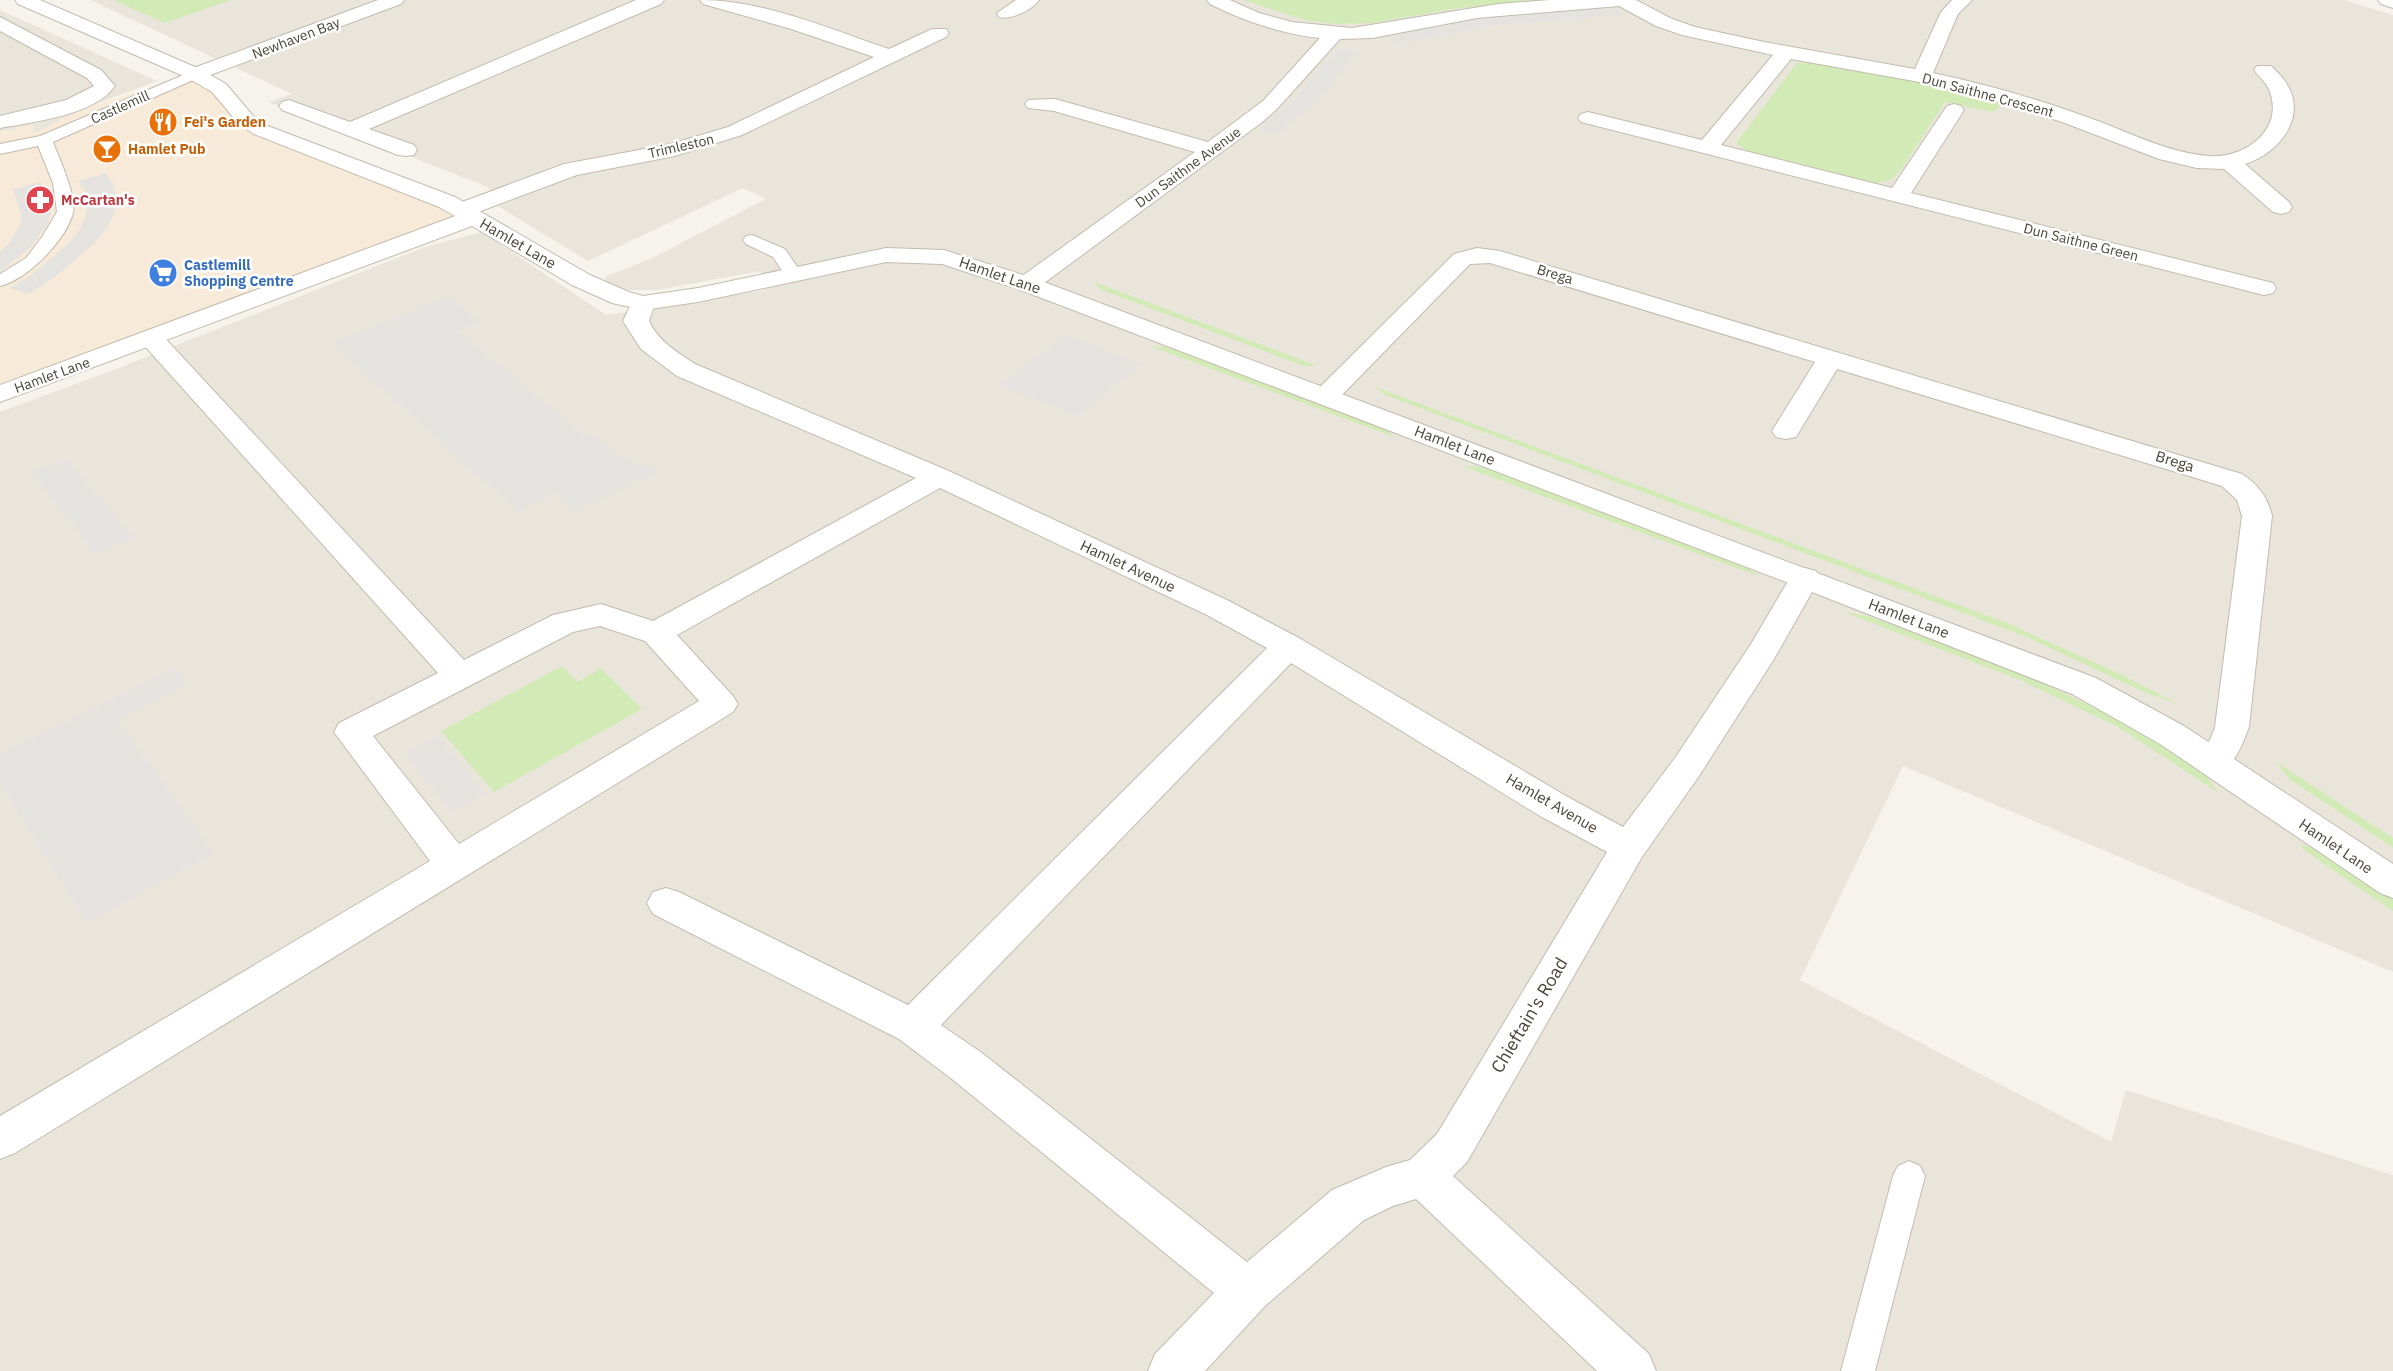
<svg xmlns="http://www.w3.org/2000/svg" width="2393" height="1371" font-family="'IBM Plex Sans',sans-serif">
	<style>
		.residential { fill: #eae5da }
		.commercial { fill: #f7ead8 }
		.green { fill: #d2eab5 }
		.parking { fill: #e5e3e0 }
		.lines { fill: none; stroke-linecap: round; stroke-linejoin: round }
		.service-casing { stroke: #c2bbae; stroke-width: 2 }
		.minor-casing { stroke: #c2bbae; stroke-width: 2 }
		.tertiary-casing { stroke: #c2bbae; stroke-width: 2 }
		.service { fill: #fff; fill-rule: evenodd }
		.minor { fill: #fff; fill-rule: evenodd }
		.tertiary { fill: #fff; fill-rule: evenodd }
		.labels { text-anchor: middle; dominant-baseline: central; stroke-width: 5; stroke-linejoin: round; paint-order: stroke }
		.far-street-label { font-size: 14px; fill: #4b4439; stroke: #fff }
		.far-food-label { font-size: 14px; font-weight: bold; fill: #c56008; stroke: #fff; text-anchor: start }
		.far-health-label { font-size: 14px; font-weight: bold; fill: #be3a42; stroke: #fff; text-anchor: start }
		.far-shop-label { font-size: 14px; font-weight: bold; fill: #366cbe; stroke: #fff; text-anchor: start }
		.street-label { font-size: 15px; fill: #4b4439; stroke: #fff }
		.near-street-label { font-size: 18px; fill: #4b4439; stroke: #fff }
	</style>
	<rect width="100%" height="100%" fill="#f6f3ec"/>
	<g class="residential">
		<path d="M90 0H2345L2393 15V972L1903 766 1800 980 2111 1142 2126 1090 2393 1175V1371H0V412L116 369 425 247 482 232 606 315 767 290 760 271 657 290H628L607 283 605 277 650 259 766 199 743 188 588 261 496 205 488 187 269 102 292 94Z"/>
		<path d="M0 10 157 81 85 108 34 134 32 125 0 132Z"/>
	</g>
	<path class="commercial" d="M195 74 247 121 475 217 0 394V132L33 125 34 133 85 108Z"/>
	<g class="green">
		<path d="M113 0H231L165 23Z"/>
		<path d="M1243 0H1541L1460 8 1372 23 1335 24 1305 20Z"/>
		<path d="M1821 61 1920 80 2005 102 1993 112 1945 102 1900 171 1891 180 1876 183 1746 150 1736 143 1797 63Z"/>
		<path d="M1094 282 1318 366H1304L1102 290Z"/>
		<path d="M1150 346 1167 347 1386 429 1394 437Z"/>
		<path d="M1375 387 2007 623 2122 675 2180 705 2144 692 2029 638 1948 607 1385 395Z"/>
		<path d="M1462 466 1482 467 1747 567 1758 576Z"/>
		<path d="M1841 611 1871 617 2024 674 2122 721 2203 772 2219 793 2118 727 2020 680Z"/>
		<path d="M562 666 577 682 601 668 642 709 494 792 441 731Z"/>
		<path d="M2276 762 2393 838V848L2289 779Z"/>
		<path d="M2303 845 2324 852 2393 900V911L2301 848Z"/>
	</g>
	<g class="parking">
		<path d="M1613 7 1623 15 1495 25 1400 44 1387 36 1439 23Z"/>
		<path d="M1340 48 1358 52 1325 93 1277 135 1257 129 1287 106Z"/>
		<path d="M106 173 113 184 116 197 115 211 108 226 96 242 56 276 28 294 10 288 34 273 69 243 80 229 86 215 88 203 85 191 78 181Z"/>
		<path d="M41 182 51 214 47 225 31 247 0 272V252L10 242 21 223V214L13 189Z"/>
		<path d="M449 297 480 321 458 331 587 437 593 434 620 457 659 471 575 512 555 494 517 512 331 343Z"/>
		<path d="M1065 335 1142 364 1078 416 999 385Z"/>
		<path d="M67 459 134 538 96 554 31 472Z"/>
		<path d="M175 668 188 685 118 720 214 853 87 923 0 783V753Z"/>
		<path d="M438 736 486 794 452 813 405 753Z"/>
	</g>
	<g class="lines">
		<g class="service-casing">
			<g id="service">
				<path d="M195 70 200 71 202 74 200 77 53 142C59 158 77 196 73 213 66 240 27 280 0 286V274L26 258 42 237 57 212 53 183 38 146 0 154V144L40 136Z"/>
				<path d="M752 235 785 249 802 274 799 278H787L773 257 746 244 743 240 746 236Z"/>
				<path d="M1909 1161 1920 1166 1925 1176 1875 1371H1841L1893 1176 1898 1166Z"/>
			</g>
		</g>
		<g class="minor-casing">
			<g id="minor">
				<path d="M378 0H404L401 4 202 78H188L185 74 188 70Z"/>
				<path d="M636 0H664L661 4 369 129 414 145 417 150 414 155 406 156 398 155 282 110 279 106 282 102 289 100 350 122Z"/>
				<path d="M700 0C764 0 829 29 889 49L932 29H946L949 33 946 37 742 135 675 156 577 175 470 215 462 217 454 215 451 210 454 205 564 164 671 144 728 127 874 57 788 28 703 4Z"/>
				<path d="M1016 0H1039C1032 10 1012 20 999 17L997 13Z"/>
				<path d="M1207 0H1230L1259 13 1292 22 1352 28 1498 4 1550 0H1636L1670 18 1695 27 1764 42 1915 69 1941 12 1952 0H1972L1958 14 1933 73C1985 84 2037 99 2087 117 2127 131 2167 153 2209 156 2243 159 2284 131 2270 92 2267 83 2259 77 2254 70L2257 66H2271C2279 73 2287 82 2291 92 2303 125 2274 155 2245 164L2289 202 2292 207 2289 212 2281 214 2273 212 2224 169 2197 168 2159 159 2062 122 1984 97 1914 81 1791 59 1721 145 1892 188 1947 106 1954 104 1961 106 1964 110 1911 193 2273 283 2276 288 2273 293 2264 295 1581 122 1578 118 1581 114 1588 112 1702 140 1773 55 1682 35 1656 26 1619 6 1477 18 1372 38 1340 39 1277 109 1261 123 1036 289 1027 291 1018 289 1015 284 1018 279 1195 152 1054 111 1028 108 1025 104 1028 100 1055 99 1208 142 1263 101 1320 38C1281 34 1244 21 1210 4Z"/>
				<path d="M0 17 101 70 115 86C95 115 33 122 0 128V116L66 100 94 86 87 78 0 31Z"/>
				<path d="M1477 248 1500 251 2242 474C2258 484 2268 498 2272 516L2249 727C2240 751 2230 779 2200 770L2195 761 2211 738 2215 727 2242 516 2237 500 2222 486 1837 369 1796 437 1786 439 1776 437 1772 431 1815 362 1490 263 1470 264 1335 402 1326 404 1317 402 1313 396 1317 390 1454 254Z"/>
				<path d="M643 296 652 298 655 303 649 321C658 341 677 352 695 364L949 471 1229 601 1299 638 1566 796 1623 827 1675 758 1751 644 1794 571 1805 568 1816 571 1820 578 1774 659 1699 776 1642 857 1467 1162 1453 1176 1649 1354 1656 1371H1597L1416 1199 1393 1206 1364 1220 1264 1307 1205 1371H1148L1155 1354 1214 1293 952 1079 899 1039 653 914 647 903 653 892 666 888 679 892 908 1005 1267 648 1207 615 940 488 677 635 733 696 738 704 733 712 15 1153 0 1159V1116L430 861 334 732 339 723 438 673 142 343 138 338 142 333 151 330 160 333 464 660 553 615 601 604 653 621 916 478 677 376 641 349 623 321 634 298ZM600 626 645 641 699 701 459 844 373 736 573 632ZM1291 663 1540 816 1607 852 1437 1134 1410 1160 1386 1167 1332 1190 1247 1262 982 1053 941 1025Z"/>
			</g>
		</g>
		<g class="tertiary-casing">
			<g id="tertiary">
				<path d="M15 0H40L202 70 226 84 254 117 268 126 455 197 590 275 629 292 643 296 698 288 886 248 944 250 1036 279 2096 678 2184 726 2393 864V898L2380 893 2160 744 2072 694 1794 585 1018 289 942 264 886 262 698 302 643 310 612 303 572 285 472 226 0 402V385L455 216 439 207 254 134 240 125 212 92 188 78 18 4Z"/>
				<path d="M2378 0H2393V8L2381 4Z"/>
			</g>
		</g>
		<use href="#service" class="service"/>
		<use href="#minor" class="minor"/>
		<use href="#tertiary" class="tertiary"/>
	</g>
	<defs>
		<g id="restaurant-disc" transform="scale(1.5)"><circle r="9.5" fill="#e8710a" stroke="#fff"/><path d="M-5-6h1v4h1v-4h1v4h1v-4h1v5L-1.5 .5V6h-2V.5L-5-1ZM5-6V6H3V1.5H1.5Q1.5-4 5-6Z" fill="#fff"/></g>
		<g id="bar-disc" transform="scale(1.5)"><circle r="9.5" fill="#e8710a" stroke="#fff"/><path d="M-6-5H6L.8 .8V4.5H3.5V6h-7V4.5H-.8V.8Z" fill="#fff"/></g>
		<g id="pharmacy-disc" transform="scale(1.5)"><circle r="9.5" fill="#e0444e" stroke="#fff"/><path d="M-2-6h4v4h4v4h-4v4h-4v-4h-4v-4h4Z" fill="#fff"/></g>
		<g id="supermarket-disc" transform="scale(1.5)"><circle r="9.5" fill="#3f7fe0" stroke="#fff"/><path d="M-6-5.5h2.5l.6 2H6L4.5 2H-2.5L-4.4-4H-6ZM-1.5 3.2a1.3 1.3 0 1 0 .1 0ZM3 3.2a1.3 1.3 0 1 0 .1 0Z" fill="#fff"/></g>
	</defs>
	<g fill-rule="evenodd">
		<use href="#restaurant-disc" x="163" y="122"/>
		<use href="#bar-disc" x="107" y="149"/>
		<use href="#pharmacy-disc" x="40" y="200"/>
		<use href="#supermarket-disc" x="163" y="273"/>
	</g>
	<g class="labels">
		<g class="far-street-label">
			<text transform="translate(296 38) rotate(-21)">Newhaven Bay</text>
			<text transform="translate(1988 95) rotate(15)">Dun Saithne Crescent</text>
			<text transform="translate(120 107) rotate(-24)">Castlemill</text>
			<text transform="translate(681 146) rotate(-13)">Trimleston</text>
			<text transform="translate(1188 167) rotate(-36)">Dun Saithne Avenue</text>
			<text transform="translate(2081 242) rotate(14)">Dun Saithne Green</text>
			<text transform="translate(1555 274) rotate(17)">Brega</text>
			<text transform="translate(52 375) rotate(-20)">Hamlet Lane</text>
		</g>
		<g class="far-food-label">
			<text x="184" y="122">Fei's Garden</text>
			<text x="128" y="149">Hamlet Pub</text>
		</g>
		<g class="far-health-label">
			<text x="61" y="200">McCartan's</text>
		</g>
		<g class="far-shop-label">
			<text x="184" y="265">Castlemill<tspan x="184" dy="16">Shopping Centre</tspan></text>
		</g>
		<g class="street-label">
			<text transform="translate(518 243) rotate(30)">Hamlet Lane</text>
			<text transform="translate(1000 275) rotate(19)">Hamlet Lane</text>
			<text transform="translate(1455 445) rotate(21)">Hamlet Lane</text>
			<text transform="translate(2175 461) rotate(17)">Brega</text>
			<text transform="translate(1128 566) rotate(25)">Hamlet Avenue</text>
			<text transform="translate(1909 618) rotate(21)">Hamlet Lane</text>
			<text transform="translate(1552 803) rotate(30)">Hamlet Avenue</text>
			<text transform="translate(2336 846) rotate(34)">Hamlet Lane</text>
		</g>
		<g class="near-street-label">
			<text transform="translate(1529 1015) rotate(-59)">Chieftain's Road</text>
		</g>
	</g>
</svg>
